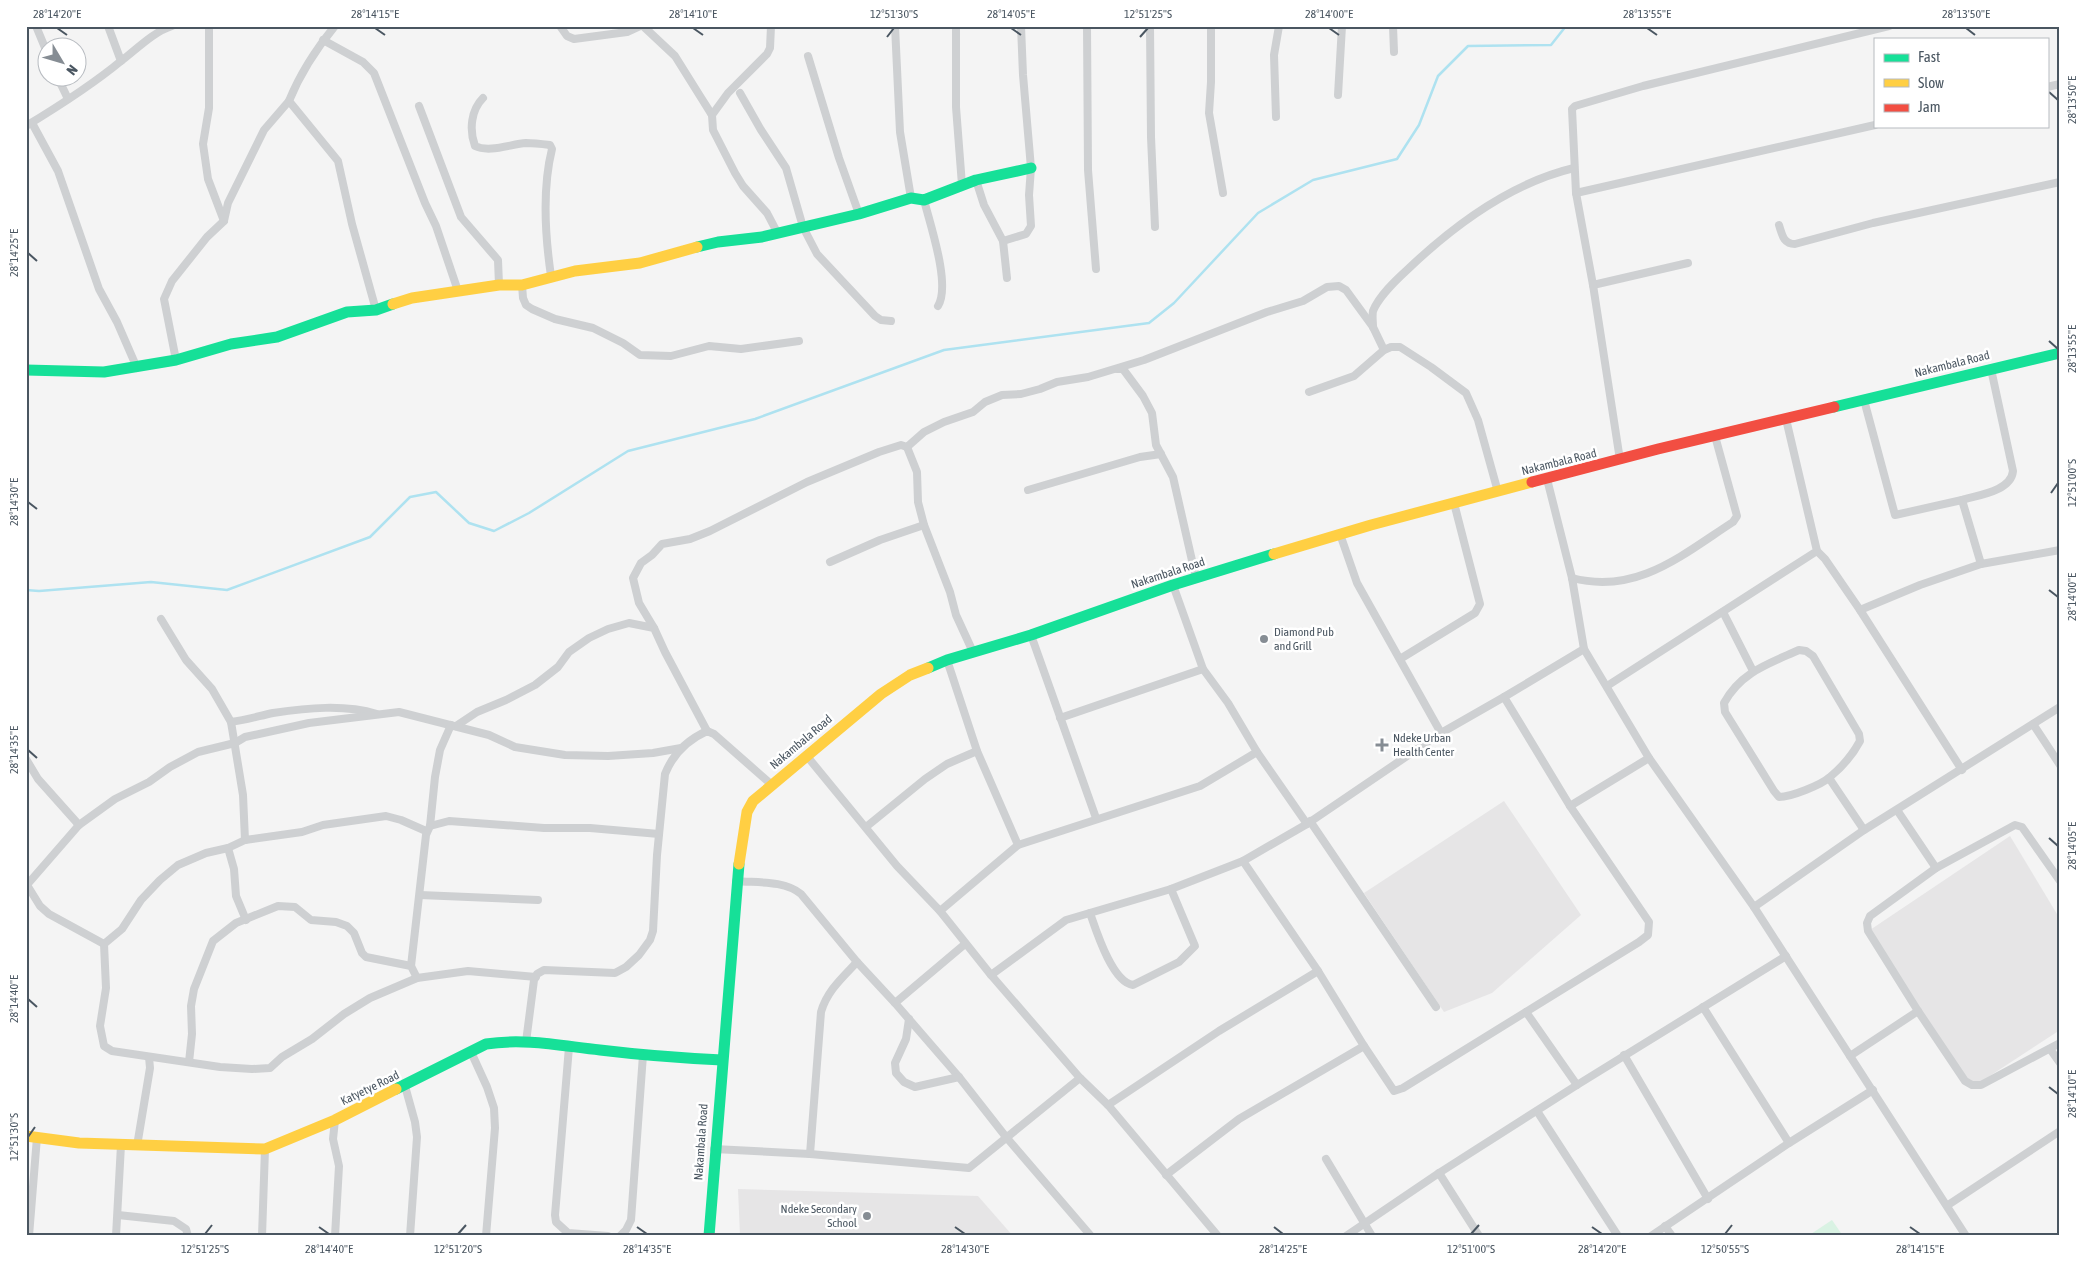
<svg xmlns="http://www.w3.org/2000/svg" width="2086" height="1262" font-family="'Asap Condensed',sans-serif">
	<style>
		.education { fill: #e6e5e6 }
		.green { fill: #d9f2e3 }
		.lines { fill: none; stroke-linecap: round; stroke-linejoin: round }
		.stream { stroke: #aee2f0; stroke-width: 2.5 }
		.street { stroke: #ced0d2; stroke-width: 8 }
		.fast { stroke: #16e098; stroke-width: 11 }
		.slow { stroke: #ffcf43; stroke-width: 11 }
		.jam { stroke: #f24e42; stroke-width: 11 }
		.ticks { fill: none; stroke: #4a5661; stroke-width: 2 }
		.poi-dot { fill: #868d94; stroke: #fff; stroke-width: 2 }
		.labels { text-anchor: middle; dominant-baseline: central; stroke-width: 5; stroke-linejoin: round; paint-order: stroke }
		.street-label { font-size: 12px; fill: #4a5661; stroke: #fff }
		.poi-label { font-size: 12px; fill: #4a5661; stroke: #fff; text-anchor: start }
		.neatline { fill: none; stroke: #4a5661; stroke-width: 2 }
		.ticks-label { font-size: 12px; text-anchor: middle; fill: #4a5661 }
	</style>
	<rect width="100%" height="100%" fill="#f4f4f4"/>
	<g class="education">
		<path d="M1504 801 1581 915 1492 993 1444 1012 1364 893Z"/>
		<path d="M2010 836 2060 919V1030L1979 1083 1966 1080 1867 932Z"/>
		<path d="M738 1189 978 1196 1013 1236H740Z"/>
	</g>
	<path class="green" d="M1832 1220 1843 1236H1808Z"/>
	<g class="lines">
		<path class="stream" d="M26 590 39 591 151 582 227 590 370 537 410 497 436 492 469 523 494 531 529 513 628 451 755 419 944 350 1149 323 1174 303 1258 213 1313 180 1397 159 1419 125 1438 76 1468 46 1551 45 1566 26"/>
		<g class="street">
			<path d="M36 26 48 55"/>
			<path d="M108 26 121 61"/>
			<path d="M209 26V108L203 144 208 179 224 221"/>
			<path d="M335 26C316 49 300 74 289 101L338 161 352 224 376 310"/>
			<path d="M560 26 567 36 574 39 627 32 640 26"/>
			<path d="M643 26 675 56 700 96 712 115 713 130 735 173 743 186 767 213 777 232"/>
			<path d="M895 26 900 132 911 198"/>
			<path d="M956 26V107L962 185"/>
			<path d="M1087 26 1088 170 1096 269"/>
			<path d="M1150 26 1151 137 1155 227"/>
			<path d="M1211 26V82L1209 113 1223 193"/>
			<path d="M1393 26 1394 52"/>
			<path d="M323 40 363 62 374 73 425 203 436 226 458 291"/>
			<path d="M808 56 839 158 859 214"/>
			<path d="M58 78 68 99"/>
			<path d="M2047 87 2060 84"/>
			<path d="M740 93 761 130 786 168 803 227 817 254 875 316 881 320 891 321"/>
			<path d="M1338 95 1342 26"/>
			<path d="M483 98C471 110 469 130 475 146 489 153 511 144 526 143 534 143 542 144 550 145L552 149C542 189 545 235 551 276"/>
			<path d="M419 106 461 217 498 260 499 285"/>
			<path d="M712 115 728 93 767 54 770 48 771 26"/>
			<path d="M1276 117 1274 55 1279 26"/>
			<path d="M32 123 58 171 99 289 117 322 137 368"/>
			<path d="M26 126C59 106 92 85 121 61 137 49 153 32 172 26"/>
			<path d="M976 180 984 205 1003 241 1007 278"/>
			<path d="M1576 193 1875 125"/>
			<path d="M924 200C930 224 951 285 938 306"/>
			<path d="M1779 225C1782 234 1783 244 1795 244L1873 223 2060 182"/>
			<path d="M1003 241 1026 234 1031 226 1029 195 1031 168 1023 75 1021 26"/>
			<path d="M522 285 523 298 526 305 532 309 555 319 593 328 623 343 640 355 671 356 709 346 741 349 799 341"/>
			<path d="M1593 285 1688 263"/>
			<path d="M1373 327C1373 322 1372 316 1373 311 1379 296 1395 281 1407 270 1453 226 1511 183 1574 168"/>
			<path d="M176 360 164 299 172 281 207 237 224 221 228 203 264 130 289 101"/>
			<path d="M1117 369H1123L1143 396 1152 413 1156 445 1173 477 1196 578"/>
			<path d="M1309 392 1354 376 1384 350 1391 347H1400L1431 367 1466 393 1478 420 1498 492"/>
			<path d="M1864 400 1895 515 1962 500"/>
			<path d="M907 447 917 472 918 502 924 525 950 592 956 615 973 652"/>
			<path d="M1620 460 1593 285 1576 193 1572 109 1575 106 1643 86 1889 26"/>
			<path d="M1547 479 1572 578 1584 649 1649 758 1754 907 1966 1236"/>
			<path d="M1028 490 1140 457 1161 454"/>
			<path d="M1340 534 1357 583 1441 733"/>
			<path d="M1817 551 1825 559 1860 610 1962 770"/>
			<path d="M830 562 880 540 924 525"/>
			<path d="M1981 564 1962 500C1979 495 2011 491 2013 471L1991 369"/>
			<path d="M1572 578C1637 595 1682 555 1733 522L1737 516 1715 436"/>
			<path d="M1173 585 1203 669 1228 703 1257 752 1307 824"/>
			<path d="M1860 610 1920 585 1981 564 2060 550"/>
			<path d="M1723 612 1753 671"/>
			<path d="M161 619 186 660 212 689 231 722 243 795 245 840"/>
			<path d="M654 628 639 603 633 578 641 563 652 555 662 544 690 539 710 531 807 482 879 452 901 445 907 447 924 432 944 422 973 412 985 402 1002 395 1021 394 1040 389 1057 382 1088 377 1144 360 1267 312 1303 301 1327 287 1339 286 1346 290 1373 327 1384 350"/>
			<path d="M1031 635 1096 818"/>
			<path d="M1799 650 1806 651 1813 656 1859 734 1860 741C1853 754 1841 768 1830 777 1821 785 1791 797 1779 797L1774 791 1725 712 1724 703C1741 672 1768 664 1799 650Z"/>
			<path d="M1400 659 1475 613 1480 604 1454 503"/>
			<path d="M1607 686 1817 551 1786 419"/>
			<path d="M1060 718 1203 669"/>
			<path d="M231 722C246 720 259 716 273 713 307 708 344 704 377 714"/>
			<path d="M2033 724 2060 765"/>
			<path d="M456 726 477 712 506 700 535 685 558 667 569 652 589 638 608 629 629 623 654 628 665 652 707 731"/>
			<path d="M806 755 897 866 940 911 991 975 1080 1078 1108 1105 1218 1236"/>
			<path d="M26 759 38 779 79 825"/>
			<path d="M1829 778 1864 830"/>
			<path d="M1570 806 1649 758"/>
			<path d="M1897 810 1936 868"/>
			<path d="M1310 821 1436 1007"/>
			<path d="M430 826 449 821 544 828H590L659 834"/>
			<path d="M866 827 925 779 947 764 977 751"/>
			<path d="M1018 845 1200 786 1257 752"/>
			<path d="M228 848 234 869 236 896 246 920"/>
			<path d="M1243 861 1318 971 1364 1046 1394 1091 1403 1088 1639 942 1648 935 1649 922 1570 806 1504 697 1584 649"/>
			<path d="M736 881C757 883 784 880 801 894L857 962 895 1003 959 1077 1006 1137 1091 1236"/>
			<path d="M2060 881 2022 827 2015 825 1936 868 1870 916 1867 923 1868 931 1918 1011 1965 1081 1972 1085H1981L2060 1043"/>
			<path d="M27 885 40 906 49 914 104 944"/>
			<path d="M26 886 79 825 115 799 149 782 170 767 198 752 235 743 245 737 309 723 399 712 489 735 515 747 565 755 608 756 653 753 681 748"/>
			<path d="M420 895 538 900"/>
			<path d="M1754 907 1864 830 2060 707"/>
			<path d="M940 911 1018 845 977 751 947 660"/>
			<path d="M1090 913C1096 930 1112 982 1133 985L1179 962 1195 946 1171 889"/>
			<path d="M104 944 106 988 100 1026 104 1046 112 1051 220 1067 252 1069 270 1068 282 1057 312 1039 344 1014 370 998 417 978 468 971 536 977"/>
			<path d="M104 944 122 929 141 900 160 880 178 865 206 853 228 848 245 840 302 832 323 825 386 816 401 820 426 831"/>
			<path d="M411 966 426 835 430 826 435 777 440 750 451 725"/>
			<path d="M991 975 1066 920 1171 889 1243 861 1307 824 1441 733 1504 697"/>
			<path d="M895 1003 965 944"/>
			<path d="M1703 1007 1789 1143 1873 1090"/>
			<path d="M1526 1012 1577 1085"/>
			<path d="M909 1019 906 1039 895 1063 896 1073 904 1082 915 1087 959 1077"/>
			<path d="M526 1042 534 980 537 974 544 970 615 973 626 967 639 955 650 940 653 931 657 855 665 774C673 754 687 740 707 731L714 734 772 785"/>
			<path d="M569 1047 555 1215 556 1222 568 1233 608 1236"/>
			<path d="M2050 1049 2060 1063"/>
			<path d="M471 1052 487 1087 494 1108 495 1128 486 1236"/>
			<path d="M1624 1055 1708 1199"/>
			<path d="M1850 1056 1918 1011"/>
			<path d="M189 1062 192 1034 191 1006 194 989 213 941 236 923 278 906 295 907 311 920 336 922 347 926 354 933 362 953 366 957 411 966 417 978"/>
			<path d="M405 1086 415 1122 417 1137 410 1236"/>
			<path d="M1108 1105 1219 1031 1318 971"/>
			<path d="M1537 1111 1618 1236"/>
			<path d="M335 1120 333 1139 339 1166 335 1236"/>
			<path d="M137 1146 150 1068 149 1057"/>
			<path d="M714 1149 810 1154 969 1168 1080 1078"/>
			<path d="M810 1154 821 1012C827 991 842 978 857 962"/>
			<path d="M1326 1159 1372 1236"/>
			<path d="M1439 1173 1479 1236"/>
			<path d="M1166 1175 1239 1119 1364 1046"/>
			<path d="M1948 1205 2060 1131"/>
			<path d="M118 1215 174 1221 186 1229 188 1236"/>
			<path d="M1665 1226 1672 1236"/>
			<path d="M29 1236 37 1137"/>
			<path d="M116 1236 121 1145"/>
			<path d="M262 1236 265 1149"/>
			<path d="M620 1236 626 1230 631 1220 643 1055"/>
			<path d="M1346 1236 1439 1173 1577 1085 1786 956"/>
			<path d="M1651 1236 1789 1143"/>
		</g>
		<g class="fast">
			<path d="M697 247 718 242 762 237 859 214 911 198 924 200 976 180 1031 168"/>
			<path d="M26 370 104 372 176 360 231 344 277 337 347 312 376 310 393 304"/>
			<path d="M1834 407 2060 353"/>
			<path d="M928 668 947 660 1031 635 1173 585 1274 554"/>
			<path d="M396 1089 486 1044C525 1038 562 1046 600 1050 641 1055 681 1058 722 1060"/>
			<path d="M709 1236 739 864"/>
		</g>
		<g class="slow">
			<path d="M393 304 412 298 499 285H522L575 271 640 263 697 247"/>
			<path d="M1274 554 1371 525 1532 482"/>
			<path d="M739 864 747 812 753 801 881 694 910 675 928 668"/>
			<path d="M26 1136 79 1143 265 1149 335 1120 396 1089"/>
		</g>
		<path class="jam" d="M1532 482 1658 449 1834 407"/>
	</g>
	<path class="ticks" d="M57 28 67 35M375 28 385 35M693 28 703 35M1011 28 1021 35M1329 28 1339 35M1647 28 1657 35M1966 28 1975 35M887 37 894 28M1140 37 1148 28M2049 92 2058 100M28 253 37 261M2049 341 2058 349M2051 493 2058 483M28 502 37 509M2049 590 2058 597M28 750 37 758M2049 838 2058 846M28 999 37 1007M2049 1087 2058 1094M28 1137 35 1127M319 1227 329 1234M637 1227 647 1234M955 1227 965 1234M1274 1227 1283 1234M1592 1227 1602 1234M1910 1227 1920 1234M205 1234 212 1225M458 1234 466 1225M1471 1234 1479 1225M1725 1234 1732 1225"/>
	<g class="poi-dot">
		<circle cx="1264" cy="639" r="5"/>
		<path d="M1379.5 737.5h5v5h5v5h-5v5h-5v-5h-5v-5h5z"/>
		<circle cx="867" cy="1216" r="5"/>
	</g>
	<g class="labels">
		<g class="street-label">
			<text transform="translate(1952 364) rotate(-14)">Nakambala Road</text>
			<text transform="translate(1559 462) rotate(-14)">Nakambala Road</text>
			<text transform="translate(1168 573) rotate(-18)">Nakambala Road</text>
			<text transform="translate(801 742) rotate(-40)">Nakambala Road</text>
			<text transform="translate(370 1088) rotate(-26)">Katyetye Road</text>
			<text transform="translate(701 1142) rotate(-86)">Nakambala Road</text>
		</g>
		<g class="poi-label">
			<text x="1274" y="632">Diamond Pub<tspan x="1274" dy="14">and Grill</tspan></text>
			<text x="1393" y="738">Ndeke Urban<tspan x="1393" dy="14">Health Center</tspan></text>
			<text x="857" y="1209" text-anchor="end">Ndeke Secondary<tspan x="857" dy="14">School</tspan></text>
		</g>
	</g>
	<rect width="2086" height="1262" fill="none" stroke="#ffffff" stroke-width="55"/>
	<rect x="1874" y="38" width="175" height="90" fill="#ffffff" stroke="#b7bbc0"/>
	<rect x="1884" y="54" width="25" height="8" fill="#16e098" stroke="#b7bbc0"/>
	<text x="1918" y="62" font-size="15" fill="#4a5661">Fast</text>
	<rect x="1884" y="79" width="25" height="8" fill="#ffcf43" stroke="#b7bbc0"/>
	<text x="1918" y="88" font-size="15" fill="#4a5661">Slow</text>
	<rect x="1884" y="104" width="25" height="8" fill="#f24e42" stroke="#b7bbc0"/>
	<text x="1918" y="112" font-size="15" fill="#4a5661">Jam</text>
	<g transform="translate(62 62) rotate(128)"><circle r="24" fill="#ffffff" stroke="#b7bbc0"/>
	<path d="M0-4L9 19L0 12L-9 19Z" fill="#868d94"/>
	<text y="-8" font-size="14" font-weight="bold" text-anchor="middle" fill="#4a5661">N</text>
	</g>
	<rect x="28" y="28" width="2030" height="1206" class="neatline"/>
	<g class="ticks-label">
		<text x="57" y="18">28°14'20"E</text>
		<text x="375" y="18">28°14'15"E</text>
		<text x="693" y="18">28°14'10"E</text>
		<text x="894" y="18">12°51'30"S</text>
		<text x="1011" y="18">28°14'05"E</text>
		<text x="1148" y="18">12°51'25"S</text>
		<text x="1329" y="18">28°14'00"E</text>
		<text x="1647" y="18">28°13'55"E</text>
		<text x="1966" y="18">28°13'50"E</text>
		<text transform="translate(2072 100) rotate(-90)" y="4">28°13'50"E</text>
		<text transform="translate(14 253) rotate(-90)" y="4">28°14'25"E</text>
		<text transform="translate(2072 349) rotate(-90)" y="4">28°13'55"E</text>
		<text transform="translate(2072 483) rotate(-90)" y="4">12°51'00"S</text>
		<text transform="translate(14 502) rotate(-90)" y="4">28°14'30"E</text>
		<text transform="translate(2072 597) rotate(-90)" y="4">28°14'00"E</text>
		<text transform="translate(14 750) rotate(-90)" y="4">28°14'35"E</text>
		<text transform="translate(2072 846) rotate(-90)" y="4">28°14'05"E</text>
		<text transform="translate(14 999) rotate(-90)" y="4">28°14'40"E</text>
		<text transform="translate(2072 1094) rotate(-90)" y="4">28°14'10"E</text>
		<text transform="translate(14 1137) rotate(-90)" y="4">12°51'30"S</text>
		<text x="205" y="1253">12°51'25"S</text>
		<text x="329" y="1253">28°14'40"E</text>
		<text x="458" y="1253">12°51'20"S</text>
		<text x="647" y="1253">28°14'35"E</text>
		<text x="965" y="1253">28°14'30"E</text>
		<text x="1283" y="1253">28°14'25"E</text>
		<text x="1471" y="1253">12°51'00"S</text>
		<text x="1602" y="1253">28°14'20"E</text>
		<text x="1725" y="1253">12°50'55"S</text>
		<text x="1920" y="1253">28°14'15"E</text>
	</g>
</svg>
